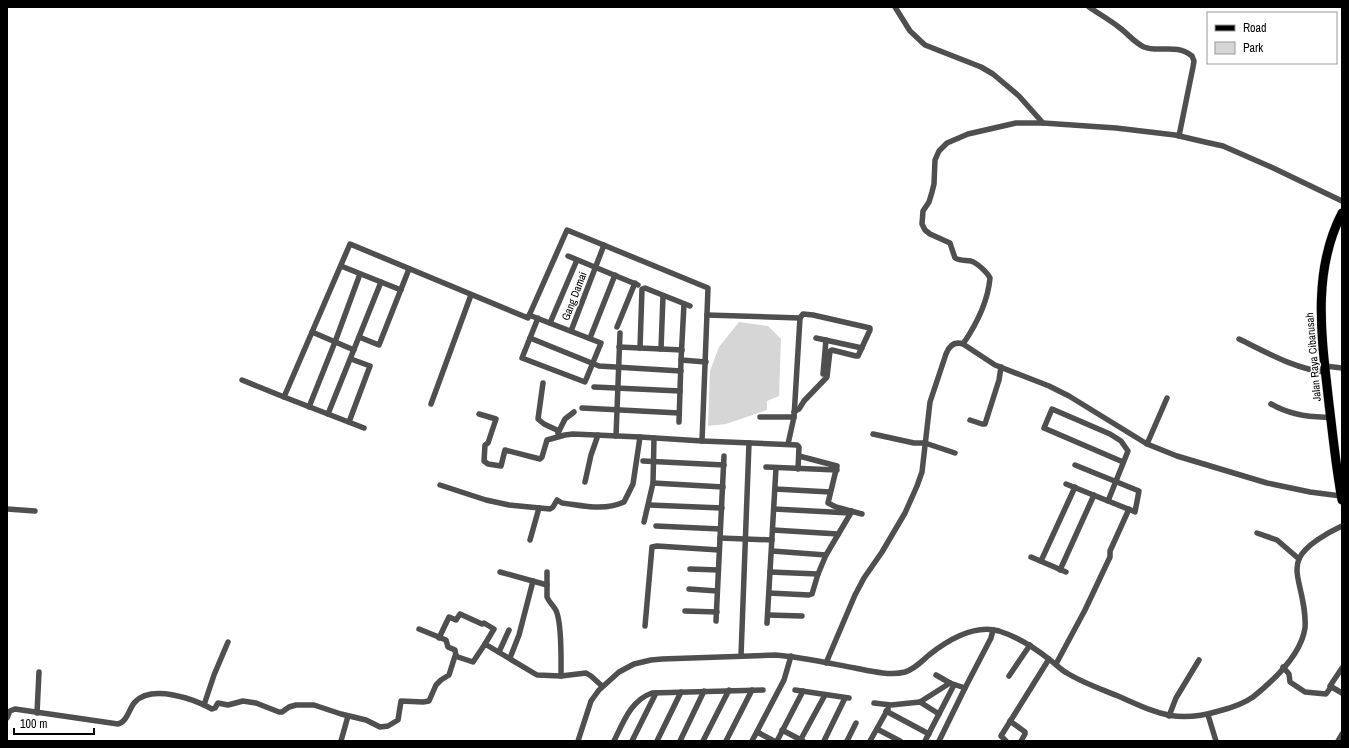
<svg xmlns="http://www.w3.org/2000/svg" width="1349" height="748" font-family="'Archivo Narrow',sans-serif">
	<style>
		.green { fill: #d6d6d6 }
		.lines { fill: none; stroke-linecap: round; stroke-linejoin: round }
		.primary-casing { stroke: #dbdbdb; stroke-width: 10 }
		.street { stroke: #4f4f4f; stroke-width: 5.5 }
		.primary { stroke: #000; stroke-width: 9 }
		.labels { text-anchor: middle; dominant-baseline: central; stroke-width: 3; stroke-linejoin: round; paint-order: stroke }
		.street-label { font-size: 11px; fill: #000; stroke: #fff }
	</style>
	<rect width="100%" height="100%" fill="#fff"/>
	<path class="green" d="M739 322 768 326 781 339 779 396 767 401V410L726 424 708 426 710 371 719 347Z"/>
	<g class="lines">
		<g class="primary-casing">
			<path id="primary" d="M1342 213C1311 273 1322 340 1329 404 1333 436 1336 468 1342 500"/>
		</g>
		<g class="street">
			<path d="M895 7 910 31 925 45 981 67 993 74 1019 96 1043 123"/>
			<path d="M1089 7C1099 14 1110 20 1120 28 1128 34 1135 43 1144 47 1159 53 1176 43 1192 56L1194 61 1193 67 1179 136"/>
			<path d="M568 256 638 285"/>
			<path d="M341 266 401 290"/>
			<path d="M684 304 681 360 706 362"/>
			<path d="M529 315 601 343 585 382 522 358 538 318"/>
			<path d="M707 315 800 318 803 314 813 315 870 328V330L858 356H856L832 350 830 351 827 377 804 401 799 409 794 412"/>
			<path d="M550 323 577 260"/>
			<path d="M617 327 635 283"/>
			<path d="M571 331 604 245"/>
			<path d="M312 332 354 350"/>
			<path d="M359 337 379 345 409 269"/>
			<path d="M530 338 599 366 681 371"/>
			<path d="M590 338 615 275"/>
			<path d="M816 338 862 348"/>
			<path d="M1239 339C1266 352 1295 369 1325 372"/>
			<path d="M963 344C976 325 988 301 990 278 987 272 977 263 971 261 965 260 960 261 955 258L950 243 930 234 925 230 922 224 923 211 929 202 932 192 934 184 935 160 939 151 947 143 968 134 1016 123H1043L1116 128 1175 135 1205 142 1223 146 1271 167 1342 201"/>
			<path d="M619 347 682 350"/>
			<path d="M640 348 642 289 645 288 690 306"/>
			<path d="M661 349 663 296"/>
			<path d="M1325 366 1342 368"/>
			<path d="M823 374 826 340"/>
			<path d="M242 380 284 397 350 244 528 318 567 230 708 288 702 441"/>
			<path d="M543 383 538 419 544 424 559 431"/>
			<path d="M594 387 680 391"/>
			<path d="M284 397 364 428"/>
			<path d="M431 404 471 295"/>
			<path d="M1271 404C1290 415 1309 418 1331 417"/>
			<path d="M309 407 335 342 360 274"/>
			<path d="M582 408 679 413"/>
			<path d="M328 414 381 282"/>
			<path d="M479 414 496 419 488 443 485 445 484 461 488 464 501 466 505 450 540 459 542 457 547 440 565 435 573 434 640 437 702 441 797 445 799 447 798 469"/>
			<path d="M760 417H794L800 318"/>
			<path d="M970 420 982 424H985L999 380 1001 367"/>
			<path d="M349 422 370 366 351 359"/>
			<path d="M679 422 681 360"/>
			<path d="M558 433 565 419 574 412"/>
			<path d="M873 434 914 443H925L955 453"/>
			<path d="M616 436 620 333"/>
			<path d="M788 444 794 417"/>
			<path d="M1147 444 1177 456 1267 483 1310 492 1341 496"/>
			<path d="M799 456 837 466 828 503 836 507 862 514"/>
			<path d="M643 461 724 465"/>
			<path d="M1075 465 1139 491 1135 512"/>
			<path d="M766 467 837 470"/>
			<path d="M585 482 591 455 598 435"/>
			<path d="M653 483 723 487"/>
			<path d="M1066 484 1133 511"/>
			<path d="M440 485 486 500 509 505 550 509 553 507 557 500 562 503C585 506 603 511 624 502L633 484 640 437"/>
			<path d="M775 489 830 492"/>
			<path d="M1108 501 1128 451 1121 441 1110 434 1052 409 1044 428 1123 462"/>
			<path d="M649 505 722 508"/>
			<path d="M7 509 35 511"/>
			<path d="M774 509 850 513"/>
			<path d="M644 522 653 483 654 438"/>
			<path d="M656 526 720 529"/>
			<path d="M773 530 838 534"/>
			<path d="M1257 533 1277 540 1299 559"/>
			<path d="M720 538 772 540"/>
			<path d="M530 540 539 508"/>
			<path d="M772 551 826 555"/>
			<path d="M1031 557 1066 572"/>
			<path d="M1041 561 1075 487"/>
			<path d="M690 569 718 570"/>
			<path d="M1060 570 1094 495"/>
			<path d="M500 572 547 585"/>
			<path d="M547 572V597C549 603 555 606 557 613 562 628 561 659 561 676"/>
			<path d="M770 572 818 574"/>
			<path d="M689 589 717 591"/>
			<path d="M769 593 809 595 812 594 818 574 826 555 852 511"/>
			<path d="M685 611 717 612"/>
			<path d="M768 615 802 616"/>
			<path d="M716 621 724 456"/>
			<path d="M767 623 776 468"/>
			<path d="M645 626 652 547 657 546 719 550"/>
			<path d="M419 629 446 640 448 647 455 650 456 656"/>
			<path d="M439 638 449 617 456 620 460 614 482 624 484 623 494 629 485 644"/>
			<path d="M499 652 509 630"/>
			<path d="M741 656 749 443"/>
			<path d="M510 658 519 635 533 581"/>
			<path d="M826 663 855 595 864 578 882 552 905 513 917 486 922 472 930 402 946 354C949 346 954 341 963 344L995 365 1049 386 1069 396 1147 444 1167 398"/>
			<path d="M1056 664 1085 610 1110 557V551L1129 509"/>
			<path d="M1283 667 1289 674 1290 682 1305 692 1326 694 1331 687"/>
			<path d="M1342 668 1330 686 1342 693"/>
			<path d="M936 675 950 683 965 688 991 638 993 630"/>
			<path d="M1009 676 1030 645"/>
			<path d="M795 690 849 698"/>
			<path d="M920 702 939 714"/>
			<path d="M874 703 891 705 920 702 950 683"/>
			<path d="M204 705 214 675 228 642"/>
			<path d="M886 711 929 734"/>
			<path d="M37 713 39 672"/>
			<path d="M1208 715 1216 741"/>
			<path d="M1169 716 1176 698 1199 660"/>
			<path d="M7 718 10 711 15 709 118 724C128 721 129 708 135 702 152 684 194 699 212 709L215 708 218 703 228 705 243 701 256 703 279 712H282L289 707 296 705H314L341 714 366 720 380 727 388 726 398 720 401 701 423 702 429 701 436 685 441 680 449 675 455 656 473 662 485 644 537 675 561 676 586 673 591 676 602 686"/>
			<path d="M1010 721 1025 732V734L1021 741"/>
			<path d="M877 729 900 741"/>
			<path d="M782 730 803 741"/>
			<path d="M757 732 774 741"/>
			<path d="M801 739 825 695"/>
			<path d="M341 741 348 716"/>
			<path d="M578 741 591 701 599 690 619 672 634 664 651 660 662 659 775 655C802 657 828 663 855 668 870 671 890 676 905 672 915 669 922 661 929 655 948 640 974 624 999 631 1018 637 1035 648 1050 660 1056 664 1061 670 1067 673 1083 683 1101 689 1118 696 1157 713 1175 724 1219 711 1231 708 1243 704 1253 697 1273 681 1301 655 1305 628 1306 614 1303 601 1300 588 1298 579 1295 568 1299 559 1305 545 1329 532 1342 526"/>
			<path d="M614 741C623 723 631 700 652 693L763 690"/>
			<path d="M632 741 656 693"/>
			<path d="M657 741 681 692"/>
			<path d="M680 741 704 691"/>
			<path d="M703 741 729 690"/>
			<path d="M726 741 752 690"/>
			<path d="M752 741 784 680 791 656"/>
			<path d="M777 741 803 691"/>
			<path d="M824 741 845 698"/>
			<path d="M847 741 856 723"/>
			<path d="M870 741 888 709"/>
			<path d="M925 741 954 685"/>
			<path d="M939 741 965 688"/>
			<path d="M1006 741 1001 736 1049 659"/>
			<path d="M1338 741 1342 734"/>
		</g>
		<use href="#primary" class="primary"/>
	</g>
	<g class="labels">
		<g class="street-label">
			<text transform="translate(574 296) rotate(-69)">Gang Damai</text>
			<text transform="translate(1313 357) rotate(-95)">Jalan Raya Cibarusah</text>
		</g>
	</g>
	<rect width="1349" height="748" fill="none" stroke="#000000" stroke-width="16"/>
	<rect x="1207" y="12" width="130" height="52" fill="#ffffff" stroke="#999999"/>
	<rect x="1215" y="25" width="20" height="6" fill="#000000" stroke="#999999"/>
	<text x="1243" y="32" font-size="12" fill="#000000">Road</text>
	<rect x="1215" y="42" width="20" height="12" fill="#d6d6d6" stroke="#999999"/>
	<text x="1243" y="52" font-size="12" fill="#000000">Park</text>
	<path d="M14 728v6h80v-6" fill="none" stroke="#000000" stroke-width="2"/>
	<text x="20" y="728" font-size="12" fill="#000000" stroke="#ffffff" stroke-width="3" paint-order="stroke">100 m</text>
</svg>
